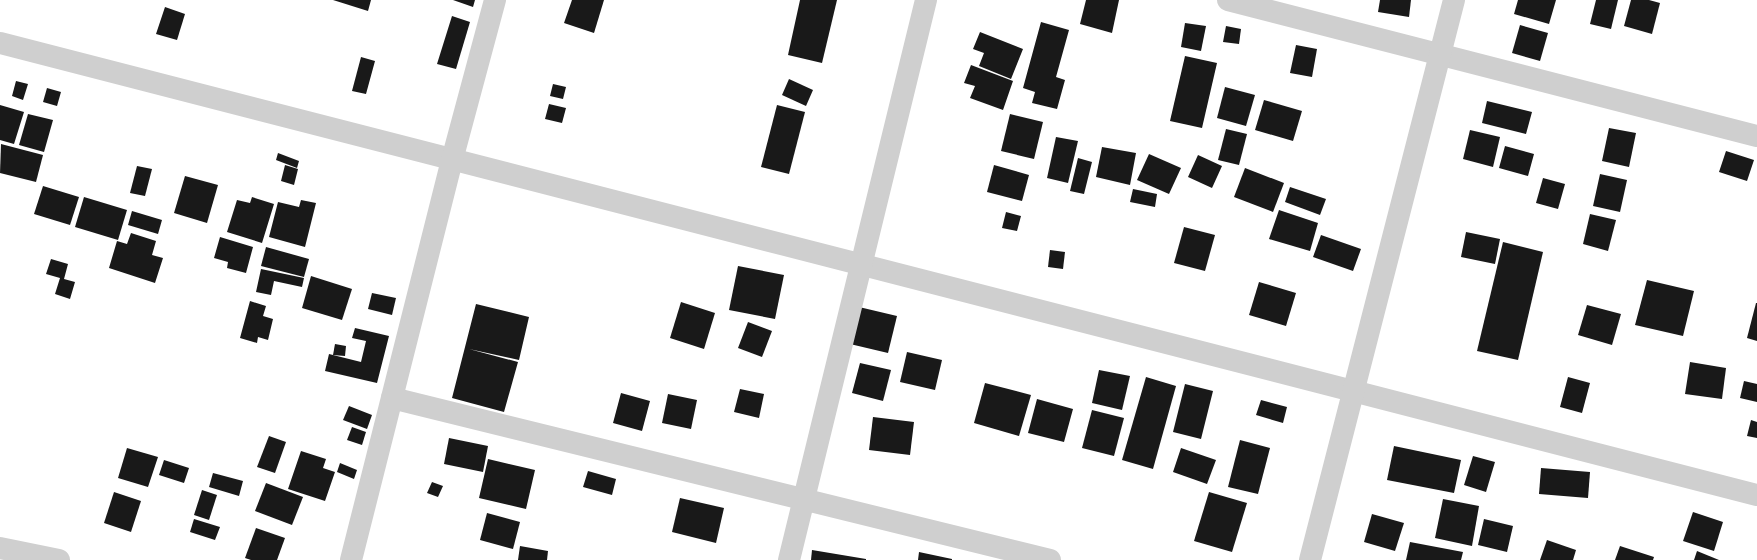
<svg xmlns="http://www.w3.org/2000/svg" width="1757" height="560" font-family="'Source Sans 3',sans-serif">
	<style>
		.building { fill: #191919 }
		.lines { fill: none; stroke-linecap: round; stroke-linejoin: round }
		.minor { stroke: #cfcfcf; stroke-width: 22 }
	</style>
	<rect width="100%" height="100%" fill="#fff"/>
	<g class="building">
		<path d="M333 0H371L368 11Z"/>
		<path d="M453 0H475L473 7Z"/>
		<path d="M572 0H604L594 33 564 23Z"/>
		<path d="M800 0H837L822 63 788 55Z"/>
		<path d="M1086 0H1119L1112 33 1080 24Z"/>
		<path d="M1380 0H1411L1409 17 1378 12Z"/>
		<path d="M1518 0H1556L1549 24 1514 14Z"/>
		<path d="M1596 0H1618L1611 29 1590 24Z"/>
		<path d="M1631 0H1649L1660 3 1652 34 1624 26Z"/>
		<path d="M165 7 185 14 177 40 156 34Z"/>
		<path d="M452 16 470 22 456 69 437 64Z"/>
		<path d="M1041 22 1069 30 1056 77 1065 80 1057 109 1032 103 1035 92 1023 88Z"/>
		<path d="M1185 23 1206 26 1201 51 1181 47Z"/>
		<path d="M1520 25 1548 33 1540 61 1512 53Z"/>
		<path d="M1226 26 1241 29 1239 44 1223 42Z"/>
		<path d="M980 32 1023 49 1011 79 979 66 984 53 973 49Z"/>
		<path d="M1296 45 1317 49 1312 77 1290 73Z"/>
		<path d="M1185 56 1217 63 1202 128 1170 121Z"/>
		<path d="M361 57 375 61 366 94 352 91Z"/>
		<path d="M971 65 1013 81 1003 110 970 98 975 86 964 83Z"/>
		<path d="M789 79 813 90 806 106 782 95Z"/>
		<path d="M16 81 28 84 23 100 12 96Z"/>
		<path d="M553 84 566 87 563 99 550 96Z"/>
		<path d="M1225 87 1255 95 1246 126 1217 118Z"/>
		<path d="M47 88 61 92 57 106 43 102Z"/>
		<path d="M1264 100 1302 111 1293 141 1255 130Z"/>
		<path d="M1487 101 1532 112 1526 134 1482 123Z"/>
		<path d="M549 104 566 108 562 123 545 119Z"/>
		<path d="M0 105 24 112 14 144 0 140Z"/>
		<path d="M777 105 805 112 789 174 761 167Z"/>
		<path d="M28 114 53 120 44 152 19 145Z"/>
		<path d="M1010 114 1043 122 1034 159 1001 151Z"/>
		<path d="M1609 128 1636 133 1629 167 1602 161Z"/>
		<path d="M1226 129 1247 134 1239 165 1218 160Z"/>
		<path d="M1470 130 1500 137 1493 167 1463 159Z"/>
		<path d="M1056 137 1078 141 1068 183 1047 178Z"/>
		<path d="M1 144 43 155 36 182 0 173Z"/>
		<path d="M1505 146 1534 154 1528 176 1499 168Z"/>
		<path d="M1102 147 1136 153 1130 185 1096 177Z"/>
		<path d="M1726 151 1754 160 1747 181 1719 172Z"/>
		<path d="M278 153 299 161 297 168 276 160Z"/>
		<path d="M1149 154 1181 168 1169 194 1137 180Z"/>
		<path d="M1198 155 1222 166 1212 188 1188 177Z"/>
		<path d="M1078 158 1092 162 1084 194 1070 191Z"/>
		<path d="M285 165 298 169 294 185 281 181Z"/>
		<path d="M994 165 1029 175 1022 201 987 192Z"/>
		<path d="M137 166 152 169 145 196 130 193Z"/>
		<path d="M1245 168 1284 183 1273 212 1234 197Z"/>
		<path d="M1600 174 1627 180 1620 212 1593 206Z"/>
		<path d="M185 176 218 185 207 223 174 213Z"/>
		<path d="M1543 178 1565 184 1558 209 1536 203Z"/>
		<path d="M43 186 79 197 70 225 34 214Z"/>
		<path d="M1290 187 1326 199 1320 215 1285 202Z"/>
		<path d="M1133 189 1157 194 1155 207 1130 202Z"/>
		<path d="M84 197 127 210 118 240 75 227Z"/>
		<path d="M252 197 274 204 262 243 227 232 237 200 250 203Z"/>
		<path d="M301 200 316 203 305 247 269 237 278 202 299 207Z"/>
		<path d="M1279 210 1318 223 1310 251 1269 239Z"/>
		<path d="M132 211 162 220 158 234 128 225Z"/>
		<path d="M1006 212 1021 216 1017 231 1002 228Z"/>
		<path d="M1590 214 1616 220 1608 251 1583 244Z"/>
		<path d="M1184 227 1215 235 1205 271 1174 263Z"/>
		<path d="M1466 232 1500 239 1495 264 1461 257Z"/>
		<path d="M131 233 156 241 152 255 163 258 155 283 109 268 117 241 127 244Z"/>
		<path d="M1321 235 1361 249 1353 271 1313 257Z"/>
		<path d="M220 237 253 247 246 273 227 268 228 262 214 258Z"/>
		<path d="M1503 242 1543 252 1518 360 1477 351Z"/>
		<path d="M266 247 309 259 304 277 261 266Z"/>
		<path d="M1050 250 1065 252 1063 269 1048 267Z"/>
		<path d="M51 259 68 264 64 279 75 282 70 299 55 294 60 278 46 274Z"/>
		<path d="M738 266 784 275 775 319 729 310Z"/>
		<path d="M261 269 304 278 302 287 274 281 271 295 256 292Z"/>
		<path d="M311 276 352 289 342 320 302 308Z"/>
		<path d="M1647 280 1694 291 1683 336 1635 325Z"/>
		<path d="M1259 282 1296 293 1286 326 1249 315Z"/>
		<path d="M372 293 396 298 392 315 368 309Z"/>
		<path d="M250 301 266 306 263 316 273 319 268 340 258 337 257 343 240 338Z"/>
		<path d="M681 302 715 313 704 349 670 338Z"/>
		<path d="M1756 303H1757V341L1747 338Z"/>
		<path d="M476 304 529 317 519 360 469 349 518 362 504 412 452 398Z"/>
		<path d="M1587 305 1621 314 1612 345 1578 335Z"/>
		<path d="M859 307 897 316 888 353 850 344Z"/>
		<path d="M748 322 772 331 762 357 738 348Z"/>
		<path d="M355 328 389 336 377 383 325 371 329 354 361 362 366 341 352 338Z"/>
		<path d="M335 344 346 346 345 356 333 355Z"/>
		<path d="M907 352 942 360 935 390 900 382Z"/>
		<path d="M1690 362 1726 368 1722 399 1685 394Z"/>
		<path d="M860 363 891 370 883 401 852 393Z"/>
		<path d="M1099 370 1130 376 1122 410 1092 403Z"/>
		<path d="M1146 377 1176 386 1153 469 1122 460Z"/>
		<path d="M1568 377 1590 383 1582 413 1560 407Z"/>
		<path d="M1744 381 1757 384V402L1740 398Z"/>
		<path d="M985 383 1031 395 1019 436 974 423Z"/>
		<path d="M1185 384 1213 391 1201 439 1173 432Z"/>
		<path d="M740 389 764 394 759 418 734 412Z"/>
		<path d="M621 393 650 401 642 431 613 423Z"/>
		<path d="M668 394 697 400 691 429 662 423Z"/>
		<path d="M1037 399 1073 409 1064 442 1028 433Z"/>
		<path d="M1261 400 1287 407 1283 423 1256 415Z"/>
		<path d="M349 406 372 415 367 429 343 420Z"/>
		<path d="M1092 410 1124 418 1114 456 1082 448Z"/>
		<path d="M873 417 914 422 910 455 869 450Z"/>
		<path d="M1751 420 1757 422V438L1747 436Z"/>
		<path d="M352 427 366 432 362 445 347 440Z"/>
		<path d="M269 436 286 442 275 473 257 467Z"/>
		<path d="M449 438 488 446 483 472 444 464Z"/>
		<path d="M1240 440 1270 448 1258 494 1228 487Z"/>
		<path d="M1394 446 1461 460 1454 493 1387 480Z"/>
		<path d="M127 448 158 457 148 487 118 478Z"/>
		<path d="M1181 448 1216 460 1207 484 1173 472Z"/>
		<path d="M301 451 326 459 323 468 335 472 325 501 288 489Z"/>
		<path d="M1473 456 1495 462 1486 492 1464 485Z"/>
		<path d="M488 459 535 470 526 509 479 498Z"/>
		<path d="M164 460 189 468 184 483 159 475Z"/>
		<path d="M340 463 357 470 354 479 337 472Z"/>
		<path d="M1541 468 1590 472 1588 498 1539 494Z"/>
		<path d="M588 471 616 479 612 495 583 487Z"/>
		<path d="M213 473 243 481 239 496 209 487Z"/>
		<path d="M432 482 443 486 438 497 427 493Z"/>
		<path d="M266 483 303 497 292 525 255 511Z"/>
		<path d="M202 490 217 495 209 520 194 515Z"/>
		<path d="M114 492 141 501 131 532 104 523Z"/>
		<path d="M1209 492 1247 503 1232 552 1194 541Z"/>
		<path d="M680 498 724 508 716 543 672 532Z"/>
		<path d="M1443 499 1479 506 1472 546 1435 538Z"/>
		<path d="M1693 512 1723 522 1714 551 1683 541Z"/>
		<path d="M487 513 520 522 513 549 480 540Z"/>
		<path d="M1372 514 1404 523 1395 551 1364 542Z"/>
		<path d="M194 519 220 527 215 540 190 532Z"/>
		<path d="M1484 519 1513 526 1507 552 1478 545Z"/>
		<path d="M256 528 285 538 277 560H251L245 558Z"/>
		<path d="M1547 540 1576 550 1573 560H1540Z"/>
		<path d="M1410 542 1463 552 1461 560H1406Z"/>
		<path d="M520 546 548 551 547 560H518Z"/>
		<path d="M1620 546 1654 557 1653 560H1615Z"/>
		<path d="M812 550 866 559V560H811Z"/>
		<path d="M1697 551 1719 560H1694Z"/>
		<path d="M919 552 952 559V560H918Z"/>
	</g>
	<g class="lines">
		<g class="minor">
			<path d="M1228 0 1757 136"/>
			<path d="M0 43 1757 495"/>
			<path d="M392 398 1050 560"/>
			<path d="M0 548 59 560"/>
			<path d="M351 560 452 160 495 0"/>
			<path d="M789 560 926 0"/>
			<path d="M1310 560 1454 0"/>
		</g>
	</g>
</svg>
